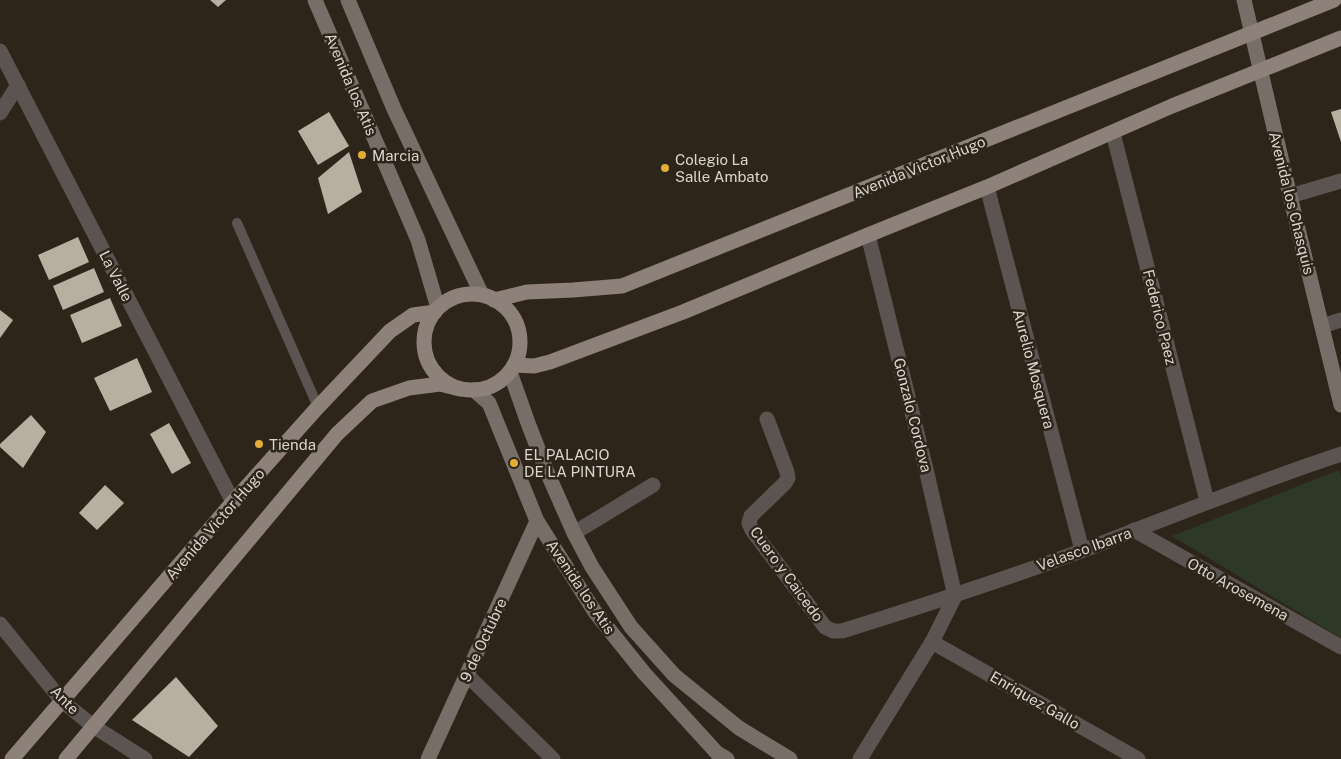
<svg xmlns="http://www.w3.org/2000/svg" width="1341" height="759" font-family="'Public Sans',sans-serif">
	<style>
		.green { fill: #2e3827 }
		.building { fill: #b9afa1 }
		.lines { fill: none; stroke-linecap: round; stroke-linejoin: round }
		.lane { stroke: #5b5451; stroke-width: 10 }
		.street { stroke: #5b5451; stroke-width: 15 }
		.secondary { stroke: #786e68; stroke-width: 15 }
		.primary { stroke: #8e817a; stroke-width: 15 }
		.poi-dot { fill: #e3ae35; stroke: #2d251a; stroke-width: 2 }
		.labels { text-anchor: middle; dominant-baseline: central; stroke-width: 5; stroke-linejoin: round; paint-order: stroke }
		.street-label { font-size: 15px; fill: #dad5ce; stroke: #2d251a }
		.poi-label { font-size: 15px; fill: #dad5ce; stroke: #2d251a; text-anchor: start }
	</style>
	<rect width="100%" height="100%" fill="#2d251a"/>
	<path class="green" d="M1339 470 1341 477V638L1172 536Z"/>
	<g class="building">
		<path d="M210 0H226L218 7Z"/>
		<path d="M1341 109V142L1331 112Z"/>
		<path d="M329 112 349 146 318 165 298 131Z"/>
		<path d="M349 152 362 192 328 214 318 178Z"/>
		<path d="M78 237 89 262 49 280 38 255Z"/>
		<path d="M94 268 104 292 63 310 53 286Z"/>
		<path d="M110 298 122 326 82 343 70 315Z"/>
		<path d="M0 310 13 320 0 338Z"/>
		<path d="M137 358 152 392 110 411 94 378Z"/>
		<path d="M31 415 46 432 23 468 0 447V444Z"/>
		<path d="M169 423 191 463 172 474 150 434Z"/>
		<path d="M105 485 124 503 97 530 79 513Z"/>
		<path d="M176 677 218 726 189 757 132 720Z"/>
	</g>
	<g class="lines">
		<path class="lane" d="M237 223 318 407"/>
		<g class="street">
			<path d="M0 51 233 502"/>
			<path d="M0 113 18 85"/>
			<path d="M1113 133 1207 501"/>
			<path d="M987 187 1082 550"/>
			<path d="M1290 196 1341 181"/>
			<path d="M1322 326 1341 320"/>
			<path d="M767 419 787 472 788 478 785 483 751 516 749 523 752 530 825 627 833 631H842C929 604 1015 576 1100 544 1180 513 1259 481 1341 454"/>
			<path d="M1134 530 1341 647"/>
			<path d="M574 533 653 485"/>
			<path d="M0 624 62 701 93 726 145 759"/>
			<path d="M932 642 1138 759"/>
			<path d="M467 675 553 759"/>
			<path d="M860 759 932 642 955 596 926 469 868 235"/>
		</g>
		<g class="secondary">
			<path d="M315 0 418 240 438 308"/>
			<path d="M348 0 394 109 482 295"/>
			<path d="M1244 0 1290 196 1341 405"/>
			<path d="M510 372 528 423 547 472 574 533 592 567 631 627 674 675 739 728 790 759"/>
			<path d="M474 390 489 403 537 521 595 612 644 673 717 753 727 759"/>
			<path d="M428 759 537 521"/>
		</g>
		<g class="primary">
			<circle cx="472" cy="342" r="48"/>
			<path d="M494 300 527 292 573 290 622 286 1334 0"/>
			<path d="M514 365 534 366 550 362 683 312 868 235 987 187 1172 106 1341 38"/>
			<path d="M12 759 233 502 318 407 390 331 413 315 435 312"/>
			<path d="M66 759 337 434 372 401 409 388 440 384 460 389"/>
		</g>
	</g>
	<g class="poi-dot">
		<circle cx="362" cy="155" r="5"/>
		<circle cx="665" cy="168" r="5"/>
		<circle cx="259" cy="444" r="5"/>
		<circle cx="514" cy="463" r="5"/>
	</g>
	<g class="labels">
		<g class="street-label">
			<text transform="translate(351 84) rotate(67)">Avenida los Atis</text>
			<text transform="translate(919 167) rotate(-22)">Avenida Victor Hugo</text>
			<text transform="translate(1292 203) rotate(76)">Avenida los Chasquis</text>
			<text transform="translate(116 276) rotate(63)">La Valle</text>
			<text transform="translate(1160 317) rotate(76)">Federico Paez</text>
			<text transform="translate(1034 369) rotate(75)">Aurelio Mosquera</text>
			<text transform="translate(913 415) rotate(76)">Gonzalo Cordova</text>
			<text transform="translate(215 524) rotate(-49)">Avenida Victor Hugo</text>
			<text transform="translate(1084 549) rotate(-20)">Velasco Ibarra</text>
			<text transform="translate(787 574) rotate(54)">Cuero y Caicedo</text>
			<text transform="translate(581 587) rotate(56)">Avenida los Atis</text>
			<text transform="translate(1238 589) rotate(29)">Otto Arosemena</text>
			<text transform="translate(483 640) rotate(-65)">9 de Octubre</text>
			<text transform="translate(65 700) rotate(45)">Ante</text>
			<text transform="translate(1035 700) rotate(30)">Enriquez Gallo</text>
		</g>
		<g class="poi-label">
			<text x="372" y="155">Marcia</text>
			<text x="675" y="159">Colegio La<tspan x="675" dy="17">Salle Ambato</tspan></text>
			<text x="269" y="444">Tienda</text>
			<text x="524" y="454">EL PALACIO<tspan x="524" dy="17">DE LA PINTURA</tspan></text>
		</g>
	</g>
</svg>
